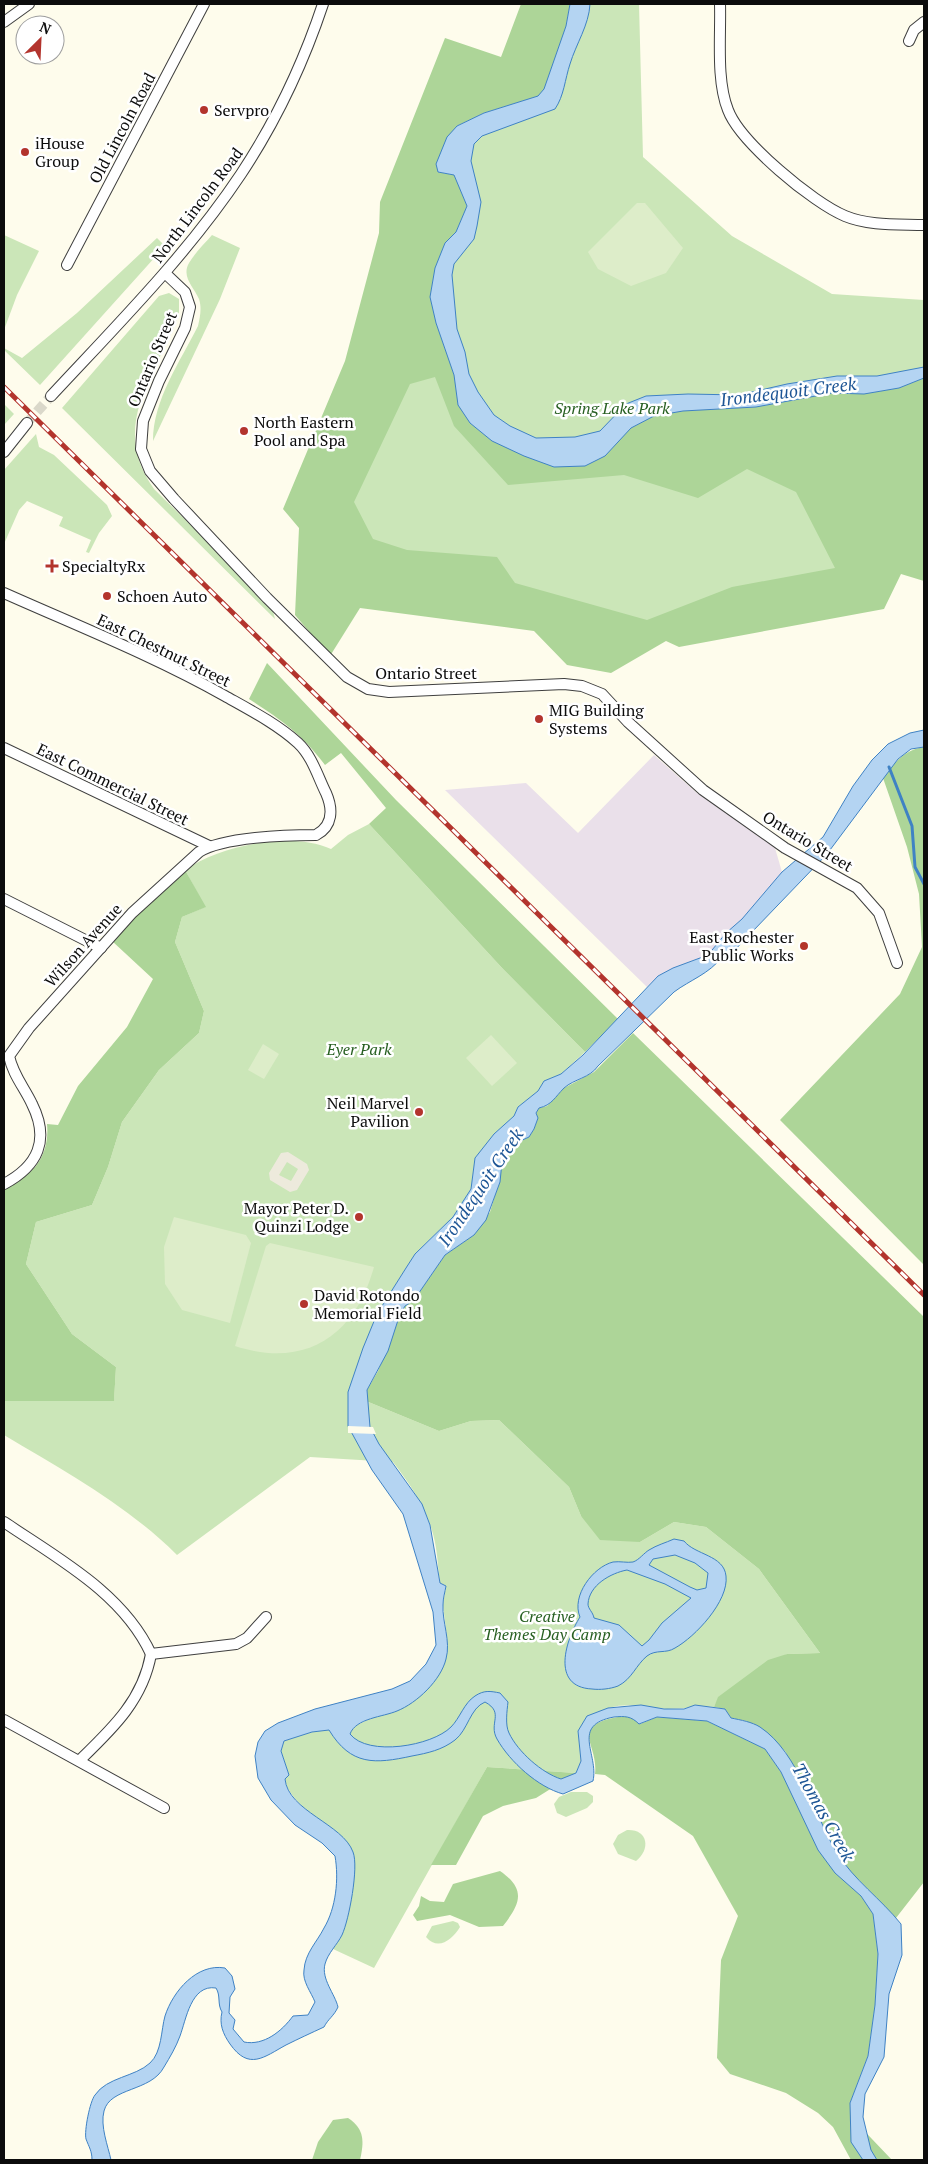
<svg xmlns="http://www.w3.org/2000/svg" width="928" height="2164" font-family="'PT Serif',serif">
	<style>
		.industrial { fill: #eae0ea }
		.green { fill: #cbe6b8 }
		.forest { fill: #add598; fill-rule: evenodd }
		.pitch { fill: #ddedc9 }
		.plaza { fill: #edeadc; fill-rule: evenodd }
		.water { fill: #b4d4f2; stroke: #3f82c4; fill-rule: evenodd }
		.pier { fill: #fefcec }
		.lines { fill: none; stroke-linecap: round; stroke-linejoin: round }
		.stream { stroke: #3f82c4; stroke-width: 3 }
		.minor-tunnel { stroke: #dad8ca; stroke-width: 10; stroke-dasharray: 10 5; stroke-linecap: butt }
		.minor-casing { stroke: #3f3f3f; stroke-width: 12 }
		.minor { stroke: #fff; stroke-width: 10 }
		.rail-casing { stroke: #b3342d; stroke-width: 5 }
		.rail { stroke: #fff; stroke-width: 3; stroke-dasharray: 9; stroke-linecap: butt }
		.poi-dot { fill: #b3342d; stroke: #fff; stroke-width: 2 }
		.labels { text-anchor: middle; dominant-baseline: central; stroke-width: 5; stroke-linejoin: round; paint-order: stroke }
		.poi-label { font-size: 16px; fill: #0c0c0c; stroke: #fff; text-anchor: start }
		.street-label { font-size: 16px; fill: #0c0c0c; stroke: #fff }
		.park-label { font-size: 16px; font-style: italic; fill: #275f21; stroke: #fff }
		.water-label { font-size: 18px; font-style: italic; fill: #1d5595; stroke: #fff }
	</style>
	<rect width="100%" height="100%" fill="#fefcec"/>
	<path class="industrial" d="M654 755 697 793 775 848 782 872 742 919 726 933 708 955 673 968 658 976 647 987 445 790 526 783 578 833Z"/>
	<g class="green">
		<path d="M582 4H639L643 157 732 236 832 294 924 300V530L847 583 675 633 356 555 341 462 456 158Z"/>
		<path d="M4 235 39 251 17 295 4 330Z"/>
		<path d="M212 235 240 248 220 299 153 441C153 400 180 362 198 326 200 317 202 308 199 299 194 287 181 277 189 263 195 253 204 244 212 235Z"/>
		<path d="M157 238 165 246 40 385 4 350V348L22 358 77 313Z"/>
		<path d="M169 293 179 299V314C157 375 108 425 154 489L265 598 272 607 275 619 62 408 159 296Z"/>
		<path d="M4 404 14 414 4 425Z"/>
		<path d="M36 434 39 447 54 455 107 505 112 516 99 533 89 553 86 552 91 540 59 526 63 517 27 501 19 510 4 544V470Z"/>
		<path d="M369 824 503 969 585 1052 561 1074 544 1081 538 1091 518 1107 514 1116 475 1158 471 1189 453 1217 415 1254 377 1314 352 1381 348 1405 366 1401 439 1431 471 1421 499 1420 569 1487 581 1516 640 1542 674 1522 706 1527 759 1569 820 1653 787 1654 719 1697 714 1707C697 1706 684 1709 667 1709 648 1708 629 1702 609 1708 599 1711 587 1724 578 1731L581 1761 576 1773 487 1767 374 1968 333 1949 342 1935 341 1837C324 1824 287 1800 285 1779L289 1775 281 1751 284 1741 312 1732 355 1726 423 1693 437 1676 446 1658 447 1638 443 1605 446 1586 440 1583C438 1571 438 1560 436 1548 431 1515 413 1488 393 1462L310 1457 177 1555C127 1505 64 1471 4 1435V1401L114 1400 116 1367 72 1334 26 1264 36 1222 92 1205 108 1167 122 1122 159 1070 199 1033 204 1011 175 942 182 917 205 907 185 870C221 845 290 831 331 849L348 835Z"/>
		<path d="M571 1792H587L593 1796V1802L587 1808 566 1817 557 1813 554 1804 559 1797Z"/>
		<path d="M627 1830C648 1829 651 1849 636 1861L618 1854 613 1844 618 1835Z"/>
		<path d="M453 1921 458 1923 460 1927C452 1940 438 1951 426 1937L432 1926Z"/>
	</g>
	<g class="forest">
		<path d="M521 4H570L566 26 544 89 538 96 484 113 457 126 438 172 454 175 467 206 456 232 445 243 435 268 430 297 436 323 454 375 458 405 470 423 492 441 554 467 585 466 631 428 654 416 683 411 756 407 832 393 864 394 899 388 924 378V581L901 574 884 609 679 647 666 641 611 673 567 665 534 631 360 608 330 656 295 615 299 528 283 509 345 361 379 233 380 202 445 38 501 57ZM435 377 454 426 508 485 624 475 698 498 747 469 796 492 835 568 732 587 647 620 515 583 497 557 407 550 373 539 354 502 410 384Z"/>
		<path d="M267 663 396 800 618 1019 585 1052 503 969 369 824 386 808 341 753 325 765C302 734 280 719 249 699Z"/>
		<path d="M924 747V1265L780 1120 900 994 922 947 919 894 907 847 883 778C895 762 904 750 924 747Z"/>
		<path d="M185 870 206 907 182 917 175 942 204 1011 199 1033 159 1070 122 1122 108 1167 92 1205 36 1222 26 1264 72 1334 116 1367 114 1401H4V1188C33 1177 50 1156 47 1124L58 1125 78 1086 127 1027 153 979 112 941 152 899Z"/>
		<path d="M633 1033 924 1317V1882L896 1918 850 1871 837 1853 785 1751 746 1721 731 1718 725 1709 714 1707 718 1697 768 1660 787 1654 820 1653 759 1569 706 1527 674 1522 640 1542 600 1540 581 1516 569 1487 499 1420 471 1421 439 1431 366 1401 367 1390 378 1371 400 1314 405 1306 414 1300 445 1255 474 1235 490 1212 499 1182 502 1162 516 1143 529 1137 534 1129 538 1118 536 1113 539 1108 547 1106 564 1088 594 1072Z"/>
		<path d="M624 1716 633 1717 640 1724 657 1717 707 1721 765 1749 781 1772 835 1872 861 1896 873 1914 878 1954 875 2005 868 2056 850 2103 851 2117 892 2160H851L833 2127 818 2113 786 2093 730 2074 717 2058 721 1960 738 1916 693 1836 605 1775 595 1774C599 1742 565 1725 624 1716Z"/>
		<path d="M487 1767 576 1773 536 1798 503 1806 483 1816 456 1865H431Z"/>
		<path d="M500 1871C526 1889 521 1903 503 1926L479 1927 450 1915 417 1921 413 1915 419 1906 421 1896 430 1901 444 1902 453 1884Z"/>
		<path d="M348 2118C365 2129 364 2142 360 2160H312L318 2142 333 2120Z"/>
	</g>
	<g class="pitch">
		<path d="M637 203H645L683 248 666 273 631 286 598 269 588 252Z"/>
		<path d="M491 1035 517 1063 492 1086 466 1058Z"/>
		<path d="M263 1044 279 1054 264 1079 248 1070Z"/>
		<path d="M174 1217 246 1235 251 1243 230 1323 182 1310 165 1284 164 1247Z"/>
		<path d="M270 1243 374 1267C355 1336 305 1369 235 1346L266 1246Z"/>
	</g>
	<path class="plaza" d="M288 1152 307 1164 309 1170 297 1190 290 1192 270 1180 269 1173 281 1153ZM287 1162 298 1169 291 1181 279 1175Z"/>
	<g class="water">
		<path d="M570 4H590C589 25 576 44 570 64 565 79 564 96 555 109L482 136 474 144 471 161 481 202 477 226 474 239 454 264 452 275 457 329 465 352 469 374 478 392 494 415 510 426 536 438 575 437 600 431 626 404 646 396 688 394 739 395 787 384 837 376H877L924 367V378L899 388 864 394 832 393 756 407 683 411 654 416 631 428 605 456 585 466 554 467 524 456 492 441 470 423 458 405 454 375 436 323 430 297 435 268 445 243 456 232 467 206 454 175 438 172 436 164 447 137 457 126 484 113 538 96 544 89 566 26Z"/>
		<path d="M924 730V747L911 749 898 759 827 854 728 957H722C709 974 690 980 674 992L598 1066C590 1078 574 1079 564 1088 555 1097 552 1105 539 1108L536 1113 538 1118 534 1129 529 1137 516 1143 502 1162 500 1182 486 1220 474 1235 445 1255 414 1300 405 1306 400 1314 388 1351 367 1390 370 1427 379 1444 422 1504 430 1525 440 1583 446 1586C445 1592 443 1598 443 1605 442 1622 451 1641 446 1659 441 1680 417 1703 397 1711 383 1717 356 1718 350 1734 368 1757 432 1746 451 1727 460 1718 464 1703 475 1696 484 1690 490 1691 500 1693L508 1702C507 1711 505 1725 509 1733 518 1752 542 1773 561 1779L576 1773 581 1761 578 1731 587 1716 608 1708 641 1705 664 1709H684L695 1705 725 1709 731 1718C741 1720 752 1722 760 1727 799 1753 814 1815 837 1853 854 1880 881 1899 901 1924L902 1955 889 1994 884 2057 865 2094 863 2117 871 2150 877 2160H863L851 2142 850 2103 868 2056 875 2005 878 1954 873 1914 861 1896 835 1873 818 1850 781 1772 765 1749 707 1721 657 1717 639 1724C631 1716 625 1716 614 1717 570 1725 599 1754 593 1781L563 1794C538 1787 510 1762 497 1739 488 1723 505 1713 485 1702 470 1708 468 1730 455 1740 442 1750 428 1753 412 1756 375 1764 351 1766 329 1730L312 1732 284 1741 281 1751 289 1775 285 1779C288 1811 343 1824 353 1852 359 1867 349 1920 342 1935 337 1945 328 1953 325 1964 321 1979 335 1994 338 2007 334 2016 328 2019 324 2027 311 2033 298 2039 286 2045 264 2057 249 2071 230 2044 223 2034 219 2024 222 2012 217 2004 221 1996 216 1988 191 1984 186 2020 180 2036 176 2047 170 2057 164 2067 151 2092 110 2087 104 2111 100 2126 108 2146 111 2160H92C92 2151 89 2147 86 2139 84 2131 90 2101 95 2095 107 2077 135 2077 150 2063 162 2052 161 2030 165 2016 173 1991 197 1963 225 1968L232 1976 235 1989 230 1997 229 2013 235 2020 233 2029 244 2042C264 2046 282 2031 293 2016L308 2015 315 2002C311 1992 302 1981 304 1970 305 1953 317 1942 324 1928 336 1908 339 1879 335 1856L322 1843 295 1825 271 1800 258 1778 255 1756 258 1742 265 1731 278 1723 315 1709 392 1689 410 1681 426 1664 436 1645 433 1612 403 1514 372 1470 348 1426V1392L363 1348 377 1314 406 1268 415 1254 453 1217 471 1189 475 1158 494 1134 514 1116 518 1107 538 1091 544 1081 561 1074 583 1055 658 976 673 968 708 955 726 933 742 919 782 872 823 837 853 786 872 760 888 744 910 733Z"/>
		<path d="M674 1539 684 1541C695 1555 724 1555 726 1576 729 1601 695 1637 675 1648 666 1654 656 1649 647 1656 636 1665 632 1679 618 1686 610 1689 600 1690 592 1689 550 1687 566 1639 580 1617 571 1596 593 1567 613 1562 620 1561 627 1563 633 1562 639 1560 644 1553 649 1550 657 1545 665 1543 674 1539ZM675 1555 695 1563 708 1573 706 1588 697 1590 690 1587 649 1565 653 1559ZM627 1570 665 1584 691 1598 662 1623 649 1640 642 1646 619 1625 594 1618C593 1612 588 1609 588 1604 589 1585 611 1573 627 1570Z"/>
	</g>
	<path class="pier" d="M348 1426 373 1427 376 1434 348 1433Z"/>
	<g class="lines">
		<path class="stream" d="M889 767 912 826 915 867 924 884"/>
		<path class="minor-tunnel" d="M27 423 51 396"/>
		<g class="minor-casing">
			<g id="minor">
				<path d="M720 4C721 36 716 80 728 110 740 142 813 203 845 216 869 226 899 224 924 225"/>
				<path d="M4 22 29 4"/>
				<path d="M909 41 914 30 924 22"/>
				<path d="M67 265 204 4"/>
				<path d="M165 273 185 292 190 307 185 328 159 381 143 421 141 449 150 471 174 499 267 598 347 677 368 689 389 692 564 684 582 686 602 694 628 722 703 790 785 848 857 888 879 913 897 963"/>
				<path d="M51 396C117 325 187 255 241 174 276 121 303 64 323 4"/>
				<path d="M4 452 27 423"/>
				<path d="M4 593C78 626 154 656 225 696 250 710 277 724 298 743 312 756 318 777 326 793 333 809 333 826 316 835 286 835 223 837 199 852L132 913 29 1028 9 1056C13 1075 24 1087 32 1104 50 1140 38 1166 4 1184"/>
				<path d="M4 748 209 846"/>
				<path d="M4 899 101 948"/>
				<path d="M4 1522C57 1558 123 1593 151 1654"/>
				<path d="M151 1654 236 1644 247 1638 266 1617"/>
				<path d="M4 1720 164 1808"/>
				<path d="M80 1760C112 1729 143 1700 151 1654"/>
			</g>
		</g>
		<use href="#minor" class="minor"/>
		<g class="rail-casing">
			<path id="rail" d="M4 387 924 1295"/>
		</g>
		<use href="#rail" class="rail"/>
	</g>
	<g class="poi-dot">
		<circle cx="204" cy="110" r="5"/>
		<circle cx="25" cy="152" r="5"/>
		<circle cx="244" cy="431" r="5"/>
		<path d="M49.5 558.5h5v5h5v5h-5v5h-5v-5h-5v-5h5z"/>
		<circle cx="107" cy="596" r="5"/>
		<circle cx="539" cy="719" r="5"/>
		<circle cx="804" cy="946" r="5"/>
		<circle cx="419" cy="1112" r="5"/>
		<circle cx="359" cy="1217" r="5"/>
		<circle cx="304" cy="1304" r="5"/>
	</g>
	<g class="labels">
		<g class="poi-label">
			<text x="214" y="110">Servpro</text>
			<text x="35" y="143">iHouse<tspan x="35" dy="18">Group</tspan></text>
			<text x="254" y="422">North Eastern<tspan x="254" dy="18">Pool and Spa</tspan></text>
			<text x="62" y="566">SpecialtyRx</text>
			<text x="117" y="596">Schoen Auto</text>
			<text x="549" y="710">MIG Building<tspan x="549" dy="18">Systems</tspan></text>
			<text x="794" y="937" text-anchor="end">East Rochester<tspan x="794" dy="18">Public Works</tspan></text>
			<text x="409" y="1103" text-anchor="end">Neil Marvel<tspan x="409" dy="18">Pavilion</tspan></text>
			<text x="349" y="1208" text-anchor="end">Mayor Peter D.<tspan x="349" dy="18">Quinzi Lodge</tspan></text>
			<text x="314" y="1295">David Rotondo<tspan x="314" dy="18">Memorial Field</tspan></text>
		</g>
		<g class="street-label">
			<text transform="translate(122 128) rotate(-62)">Old Lincoln Road</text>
			<text transform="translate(197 205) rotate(-53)">North Lincoln Road</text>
			<text transform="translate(152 359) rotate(-67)">Ontario Street</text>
			<text transform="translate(164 650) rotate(26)">East Chestnut Street</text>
			<text x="426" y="673">Ontario Street</text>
			<text transform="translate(113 784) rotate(26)">East Commercial Street</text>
			<text transform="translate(808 841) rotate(31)">Ontario Street</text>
			<text transform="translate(83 945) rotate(-48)">Wilson Avenue</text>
		</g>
		<g class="park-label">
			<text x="612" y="408">Spring Lake Park</text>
			<text x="359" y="1049">Eyer Park</text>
			<text x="547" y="1616">Creative<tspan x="547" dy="18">Themes Day Camp</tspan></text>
		</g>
		<g class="water-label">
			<text transform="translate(788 391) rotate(-7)">Irondequoit Creek</text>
			<text transform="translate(480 1187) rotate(-56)">Irondequoit Creek</text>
			<text transform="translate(824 1812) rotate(61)">Thomas Creek</text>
		</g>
	</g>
	<rect width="928" height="2164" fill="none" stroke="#0c0c0c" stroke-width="10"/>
	<g transform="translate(40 40) rotate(24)"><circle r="24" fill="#ffffff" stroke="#9e9e9e"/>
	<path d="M0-4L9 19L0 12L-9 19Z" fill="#b3342d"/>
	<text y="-8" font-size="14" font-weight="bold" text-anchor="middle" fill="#0c0c0c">N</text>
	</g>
</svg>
